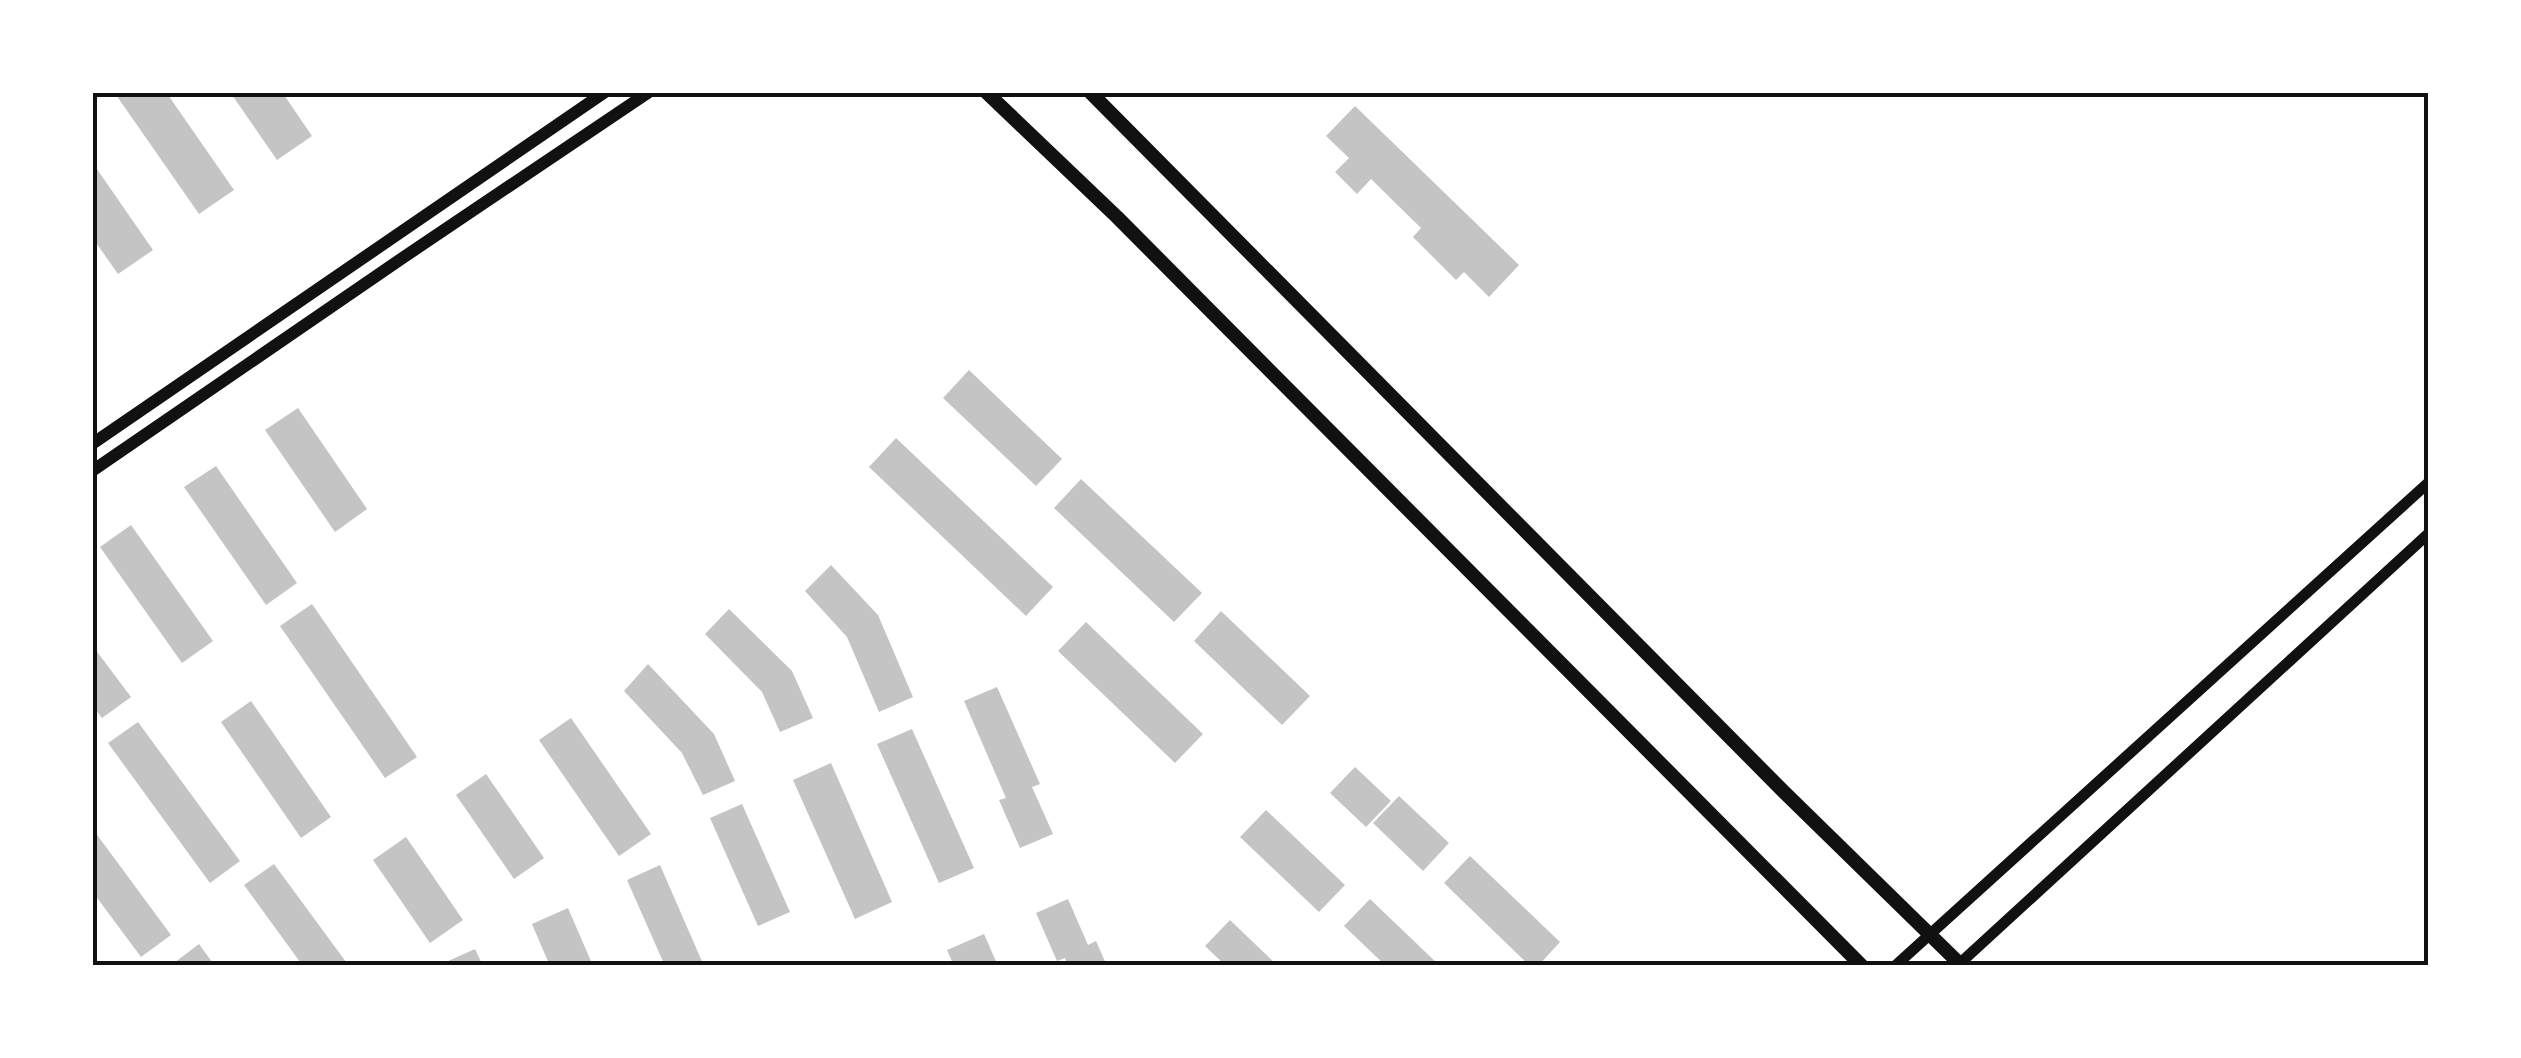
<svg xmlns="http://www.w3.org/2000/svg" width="2521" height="1058" font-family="Lato,sans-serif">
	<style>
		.building { fill: #c4c4c4 }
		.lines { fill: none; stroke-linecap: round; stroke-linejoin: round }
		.tertiary { stroke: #111; stroke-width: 11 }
		.secondary { stroke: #111; stroke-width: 12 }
		.primary { stroke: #111; stroke-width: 14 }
		.neatline { fill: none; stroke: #111; stroke-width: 4 }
	</style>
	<rect width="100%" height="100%" fill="#fff"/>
	<g class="building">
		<path d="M114 92H166L234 190 199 214Z"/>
		<path d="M230 92H282L312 136 277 160Z"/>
		<path d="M1355 106 1519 265 1489 297 1464 272 1456 280 1413 237 1421 228 1371 179 1357 194 1335 172 1349 158 1326 136Z"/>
		<path d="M92 162 153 250 118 274 92 237Z"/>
		<path d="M969 370 1062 459 1036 486 943 398Z"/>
		<path d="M298 408 367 509 335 532 265 430Z"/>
		<path d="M896 438 1053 587 1026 616 869 467Z"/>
		<path d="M216 466 297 583 266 605 184 487Z"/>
		<path d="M1081 479 1202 593 1174 622 1054 508Z"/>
		<path d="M131 525 213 641 182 663 100 547Z"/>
		<path d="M831 565 878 615 913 697 879 712 847 637 805 591Z"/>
		<path d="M312 604 417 757 385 778 280 626Z"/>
		<path d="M729 609 792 671 813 718 780 732 762 692 705 634Z"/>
		<path d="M1221 611 1310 696 1282 725 1194 641Z"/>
		<path d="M1086 622 1203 734 1175 763 1058 651Z"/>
		<path d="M92 645 131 697 102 718 92 705Z"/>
		<path d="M648 664 714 734 735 781 703 795 682 753 624 691Z"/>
		<path d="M997 687 1040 784 1032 787 1053 834 1020 848 999 800 1006 798 964 701Z"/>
		<path d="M251 701 331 817 301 838 221 722Z"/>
		<path d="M571 718 651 834 619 856 539 740Z"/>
		<path d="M138 722 240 861 210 883 108 743Z"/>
		<path d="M912 729 974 868 939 883 877 744Z"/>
		<path d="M831 763 892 902 855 919 793 780Z"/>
		<path d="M1355 767 1391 801 1366 827 1330 793Z"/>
		<path d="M486 774 544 858 514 879 456 795Z"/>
		<path d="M1399 796 1449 843 1423 871 1373 823Z"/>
		<path d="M742 804 790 912 758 926 710 818Z"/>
		<path d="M1266 810 1345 885 1319 912 1240 837Z"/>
		<path d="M92 828 171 935 141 957 92 891Z"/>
		<path d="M406 837 463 920 430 943 373 860Z"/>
		<path d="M1470 856 1560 942 1538 966H1530L1444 883Z"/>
		<path d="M274 864 349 966H303L244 885Z"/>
		<path d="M660 865 704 966H665L627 880Z"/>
		<path d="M1068 899 1088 945 1096 941 1107 966H1068L1065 958 1057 961 1036 913Z"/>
		<path d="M1370 899 1440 966H1386L1344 926Z"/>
		<path d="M568 908 593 966H550L532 924Z"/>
		<path d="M1230 920 1278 966H1226L1205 946Z"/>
		<path d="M984 934 998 966H954L947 950Z"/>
		<path d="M199 944 215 966H170Z"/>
		<path d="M475 949 483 966H437Z"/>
	</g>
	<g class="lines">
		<g class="tertiary">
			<path d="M1895 966 2428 483"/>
			<path d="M1957 966 2428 534"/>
		</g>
		<g class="secondary">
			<path d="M92 444 605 92"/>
			<path d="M92 471 401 259 649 92"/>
		</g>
		<g class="primary">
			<path d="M986 92 1117 217 1862 966"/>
			<path d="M1090 92 1783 791 1962 966"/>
		</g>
	</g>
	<rect width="2521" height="1058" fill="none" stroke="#ffffff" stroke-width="190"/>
	<rect x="95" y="95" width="2331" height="868" class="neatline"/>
</svg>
